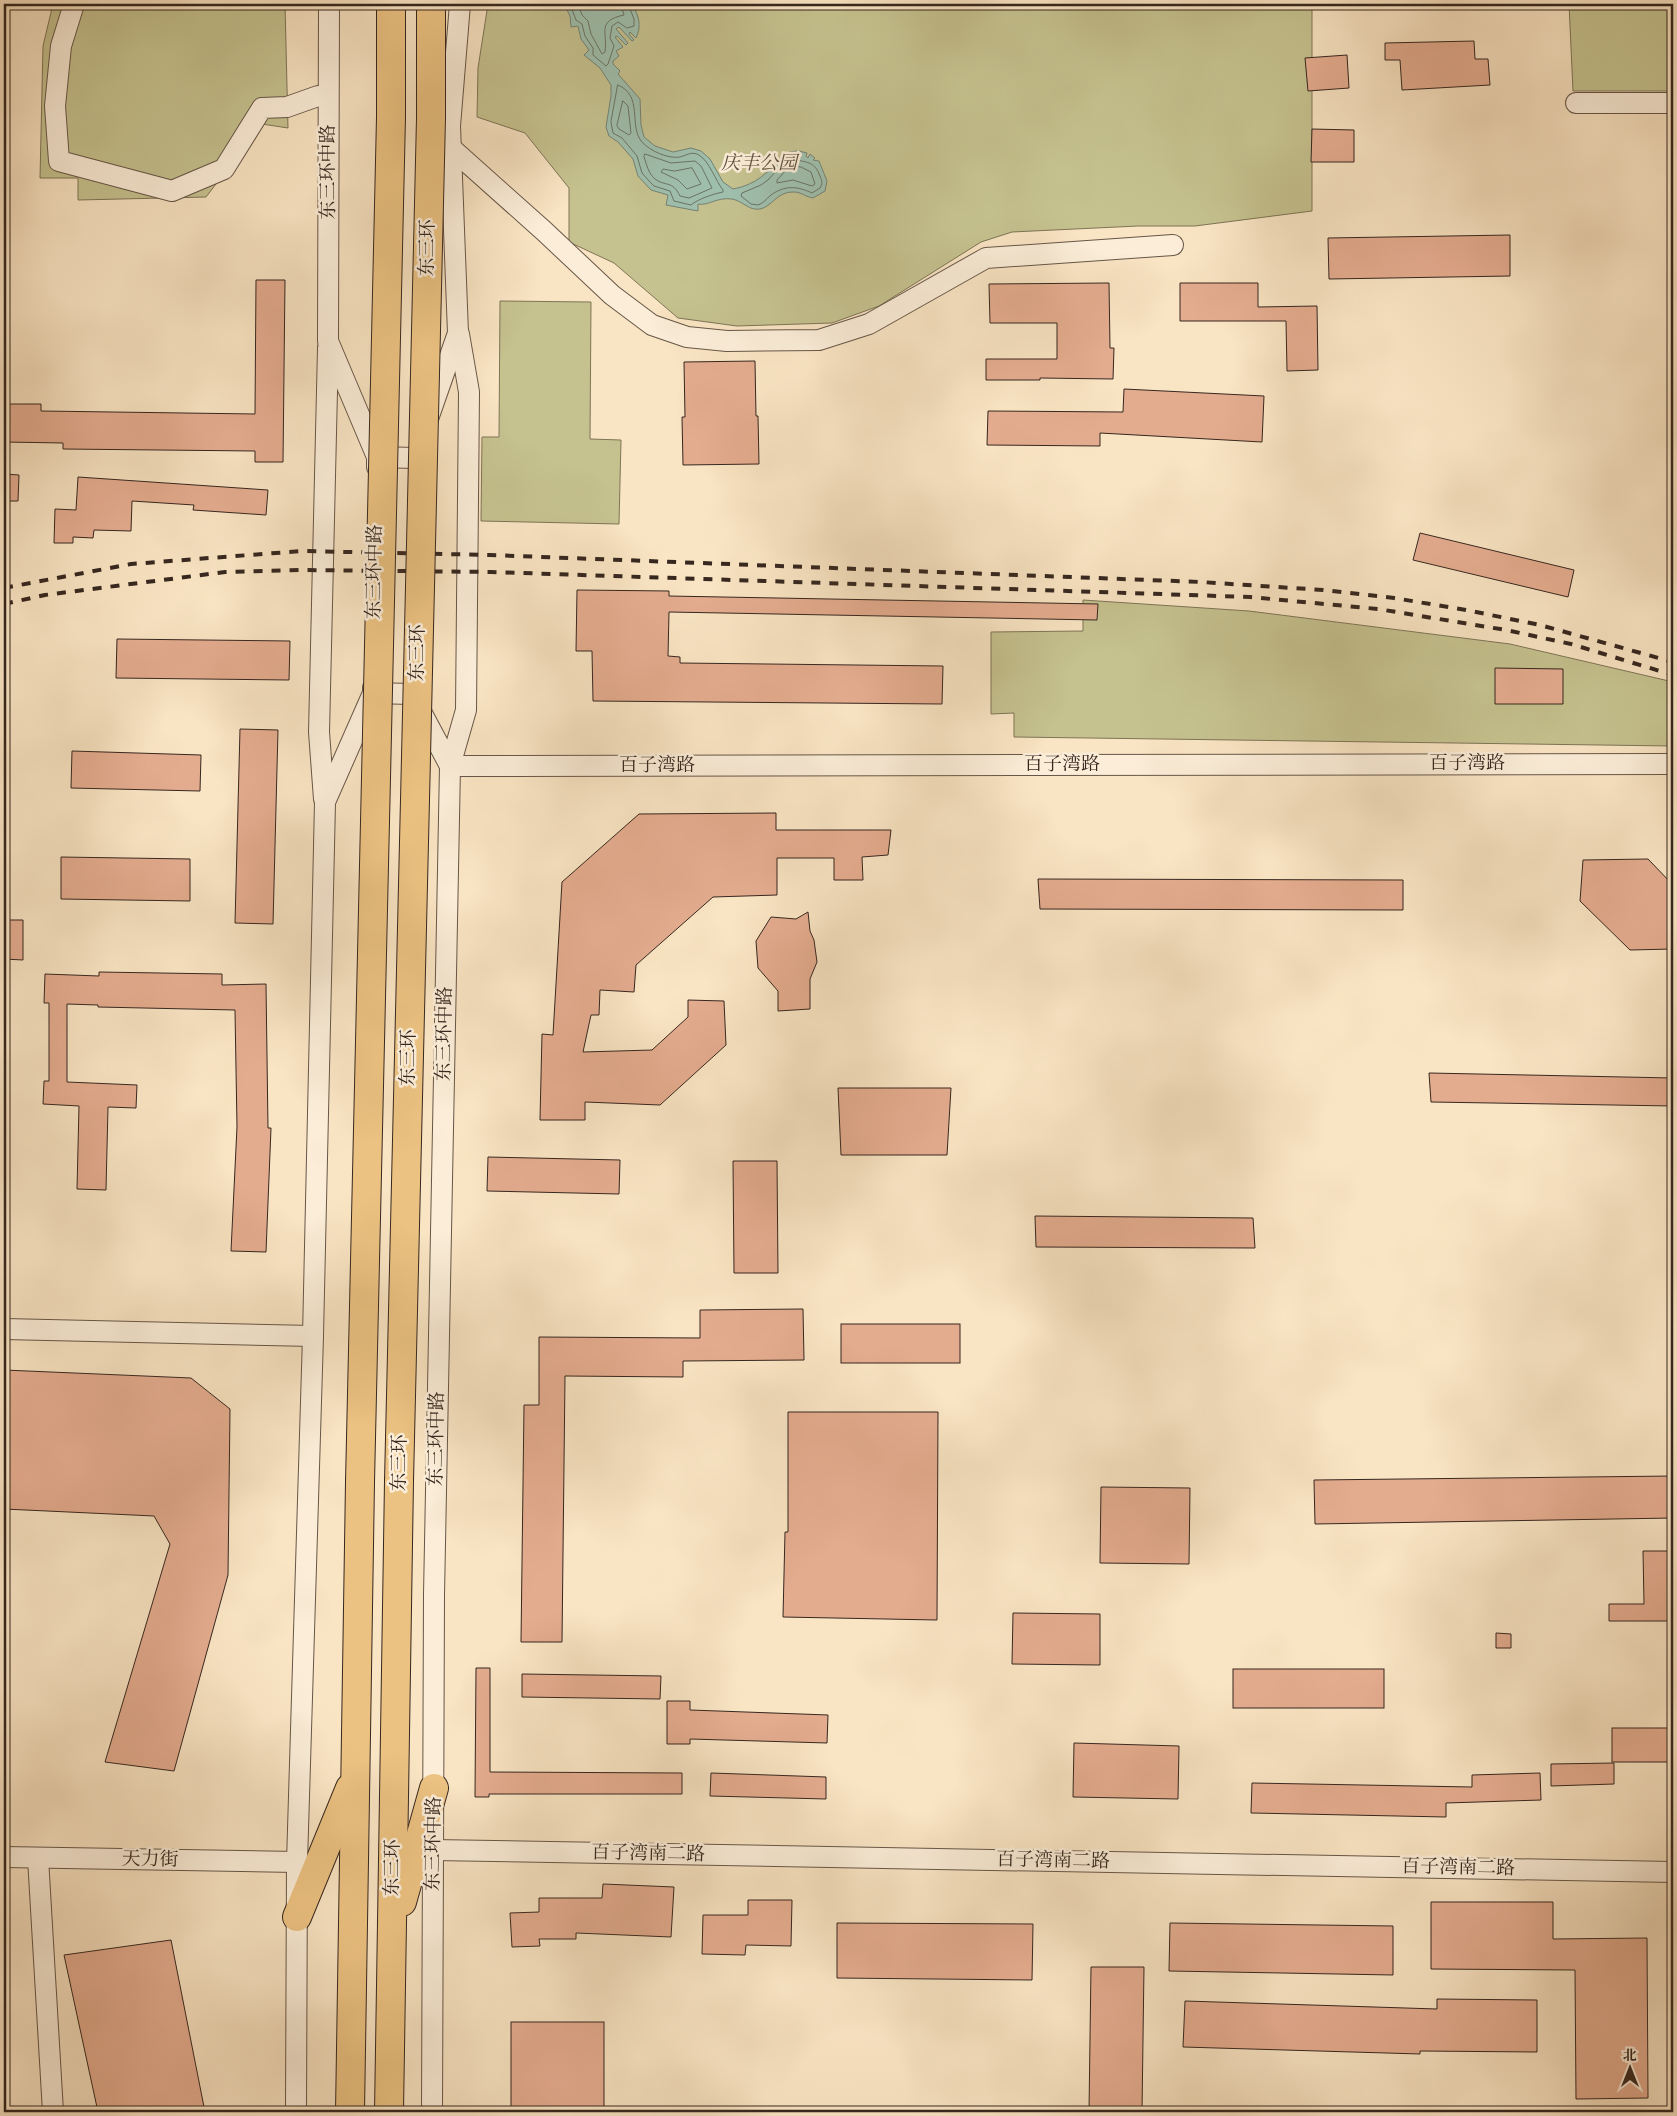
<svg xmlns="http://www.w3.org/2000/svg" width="1677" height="2116" font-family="Vollkorn,'Noto Serif SC',serif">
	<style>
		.green { fill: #c5c28f; stroke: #7e7457 }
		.water { fill: #9fbfad; stroke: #758274 }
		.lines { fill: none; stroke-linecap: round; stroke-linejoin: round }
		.shore { stroke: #6a7366; stroke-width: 1 }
		.building { fill: #e4ac8f; stroke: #36271f }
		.minor-casing { stroke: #675648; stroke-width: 22 }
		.highway-casing { stroke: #36271f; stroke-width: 30 }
		.minor { stroke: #fbedd8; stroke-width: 20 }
		.highway { stroke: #ecc282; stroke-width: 28 }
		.rail { stroke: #36271f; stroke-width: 4; stroke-dasharray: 9 9; stroke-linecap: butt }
		.highway-bridge-casing { stroke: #36271f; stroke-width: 30; stroke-linecap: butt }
		.highway-bridge { stroke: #ecc282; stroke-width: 28 }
		.labels { text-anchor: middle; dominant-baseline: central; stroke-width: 5; stroke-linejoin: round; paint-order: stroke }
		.park-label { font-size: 19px; font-style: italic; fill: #5a4e3b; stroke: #fbedd8 }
		.street-label { font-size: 19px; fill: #36271f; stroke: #fbedd8 }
	</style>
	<rect width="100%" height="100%" fill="#f9e4c3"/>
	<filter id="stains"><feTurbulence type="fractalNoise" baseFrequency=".004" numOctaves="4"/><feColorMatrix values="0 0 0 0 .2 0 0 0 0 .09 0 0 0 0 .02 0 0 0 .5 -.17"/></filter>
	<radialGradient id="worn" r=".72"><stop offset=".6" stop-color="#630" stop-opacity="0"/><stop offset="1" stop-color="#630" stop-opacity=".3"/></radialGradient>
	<g class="green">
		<path d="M53 4H285L288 128 262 124 206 197 78 200V178H40L43 46Z"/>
		<path d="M488 4H1312V211L1195 226H1138L1012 232 981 242 879 306 832 323 737 326 678 318 614 263 569 242V188L525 133 477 117 478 68Z"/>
		<path d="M1569 4H1673V91H1573Z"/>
		<path d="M500 301 591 302 590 439 621 440 619 524 481 521 482 437H499Z"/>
		<path d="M1083 600 1249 611 1510 644 1669 681 1673 683V746L1014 737V713L991 714V632L1083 631Z"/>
	</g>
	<path class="water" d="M564 4H574L576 6 577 4H584L587 6 590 4H631C639 14 642 26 636 38L630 32 629 34 634 40 632 41 619 27 616 29 628 43 626 45 617 36 615 37 623 47 616 51 619 56 613 61V64L620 71 618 74 640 99 641 125 644 137 655 146 673 152 691 148 701 151 710 159 723 182 733 189C756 185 769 172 784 154L790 157 789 152 797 151V156H799V151L807 153 806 156 808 158 810 154 815 158 813 160 819 161 827 181 825 191 813 198C806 197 801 192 794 192 777 191 772 207 760 209 749 211 743 201 732 199 716 197 709 206 698 204V211L666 205 668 195 651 190 638 176 633 159 618 142 609 136 606 127 611 96V85L600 68 584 55 589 50 581 39 578 26 571 27 570 16Z"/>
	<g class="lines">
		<g class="shore">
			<path d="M570 4 576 20 582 24 585 36 593 48V55L606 66 608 64 614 46 610 38 612 26 618 22 627 28 634 26V19L628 4"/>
			<path d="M578 4 582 15 588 21 591 34 602 54 605 52C608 32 596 21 624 15L621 4"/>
			<path d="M618 85C644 96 628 126 642 142 650 151 668 159 680 157 687 155 692 151 699 155 710 162 715 180 723 190V192C713 194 698 199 691 205L674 201 670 191 654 186 650 182 642 173 637 156 622 138 613 133 611 122Z"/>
			<path d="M623 101 628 106 631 133 629 135 619 129 617 126Z"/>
			<path d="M645 154 671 163 695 161 701 166 712 188 689 198 680 196C672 180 666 187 655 179 648 173 647 165 644 157Z"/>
			<path d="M793 159C806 163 814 160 820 176 822 181 823 183 820 188L812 193C797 186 785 185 771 195 766 199 764 203 758 205L751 204 741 196 742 193 761 185 768 180 785 161Z"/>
			<path d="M793 166 801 167 811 172 815 184 812 186 793 180 777 183V180L788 168Z"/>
			<path d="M692 168 701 184 687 189 678 180 661 172 663 169 674 171Z"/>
		</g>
	</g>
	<g class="building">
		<path d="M1474 41 1475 59H1488L1490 85 1402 90 1400 60H1385V43Z"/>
		<path d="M1347 55 1349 88 1308 91 1305 58Z"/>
		<path d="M1312 129 1354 130V162H1311Z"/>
		<path d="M1510 235V276L1329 279 1328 238Z"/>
		<path d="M256 280H285L283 462H255V451L63 449V443L4 442V404H41V411L255 414Z"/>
		<path d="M1109 283 1110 348H1114L1113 379 1040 378V380H986V359H1057V323H990L989 284Z"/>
		<path d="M1180 283H1258V307L1317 306 1318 370 1287 371 1286 321H1180Z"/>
		<path d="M755 361 756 416H758L759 464 683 465 682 417H685L684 362Z"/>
		<path d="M1124 389 1264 396 1262 442 1100 433V446L987 445 988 411 1123 412Z"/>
		<path d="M4 474 19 475 18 501H4Z"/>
		<path d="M78 477 268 490 266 515 193 510 194 505 132 501 131 531 94 530 93 538 73 537V543H54L55 509 76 510Z"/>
		<path d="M1420 533 1574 570 1568 597 1413 560Z"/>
		<path d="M577 590 669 591V596L1098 604 1097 620 669 612 668 656 680 657V663L943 666 942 704 593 701 592 651H576Z"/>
		<path d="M117 639 290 641 289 680 116 678Z"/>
		<path d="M1495 668 1563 669V704H1495Z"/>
		<path d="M240 729 278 730 273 924 235 923Z"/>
		<path d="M72 751 201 755 200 791 71 788Z"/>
		<path d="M776 813V830H891L888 855 862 857 863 880H834V858H777V895L713 897 636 965 634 992 600 990 599 1015H591L583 1052 652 1050 688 1017V1000L724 1001 726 1045 660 1105 585 1102V1120H540L542 1034 553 1035 562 882 639 814Z"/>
		<path d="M61 857 190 859V901L61 899Z"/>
		<path d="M1648 859 1673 885V949L1630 950 1580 901 1583 860Z"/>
		<path d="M1038 879 1403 880V910L1040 909Z"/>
		<path d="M808 912 810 931 814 940 817 962 810 979V1009L778 1011V991L758 968 756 941 771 917 796 919Z"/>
		<path d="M4 920H23V960L4 959Z"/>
		<path d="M99 972 222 974V985L266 984 268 1128H271L266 1252 231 1251 237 1127 235 1010 98 1007V1005L67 1004V1082L137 1085 136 1108 108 1107 106 1190 77 1189 79 1106 43 1104 44 1081H49V1003H44L45 974 99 976Z"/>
		<path d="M1429 1073 1673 1078V1106L1431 1102Z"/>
		<path d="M838 1088H951L947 1155H841Z"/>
		<path d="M488 1157 620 1160 619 1194 487 1191Z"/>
		<path d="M733 1161H777L778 1273H734Z"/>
		<path d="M1035 1216 1253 1218 1255 1248 1036 1247Z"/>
		<path d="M803 1309 804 1360 683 1361V1377L565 1376 562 1642H521L524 1405H539V1337L700 1338V1310Z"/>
		<rect x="841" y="1324" width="119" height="39"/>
		<path d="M4 1370 191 1378 230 1409 228 1575 174 1771 105 1762 170 1544 154 1516 4 1509Z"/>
		<path d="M788 1412H938L937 1620 783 1617 785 1532H788Z"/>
		<path d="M1673 1476V1518L1315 1524 1314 1480Z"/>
		<path d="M1101 1487 1190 1488 1189 1564 1100 1563Z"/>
		<path d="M1643 1551H1673V1621H1609V1604H1644Z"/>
		<path d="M1013 1613 1100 1614V1665L1012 1664Z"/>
		<path d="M1496 1633 1511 1634V1648H1496Z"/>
		<path d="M476 1668H490V1772L682 1773V1794H489V1797H475Z"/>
		<rect x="1233" y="1669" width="151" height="39"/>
		<path d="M522 1674 661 1676 660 1699 522 1697Z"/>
		<path d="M667 1701H690V1710L828 1715 827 1743 690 1739V1744H667Z"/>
		<rect x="1612" y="1728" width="61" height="34"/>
		<path d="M1074 1743 1179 1746 1178 1799 1073 1797Z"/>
		<path d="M1614 1763V1784L1551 1786V1764Z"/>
		<path d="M711 1773 826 1777V1799L710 1796Z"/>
		<path d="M1540 1773 1541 1800 1446 1803V1817L1251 1813 1252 1783 1472 1787V1775Z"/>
		<path d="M603 1884 674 1887 671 1937 576 1933V1939H539L540 1946 512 1947 510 1913 539 1912V1898H602Z"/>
		<path d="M748 1900H792L791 1946 746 1945 745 1955 702 1954 703 1915H748Z"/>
		<path d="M1431 1902H1553V1939L1647 1938 1648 2098 1576 2099 1575 1970 1431 1969Z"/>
		<path d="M837 1923 1033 1924 1032 1980 837 1978Z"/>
		<path d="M1170 1923 1393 1926V1975L1169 1971Z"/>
		<path d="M171 1940 205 2112H98L64 1955Z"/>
		<path d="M1091 1967H1144L1142 2112H1089Z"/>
		<path d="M1437 1999 1537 2000V2052L1420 2051V2054L1183 2047 1185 2001 1437 2009Z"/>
		<rect x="511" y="2022" width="93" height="90"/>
	</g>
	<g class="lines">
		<g class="minor-casing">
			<g id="minor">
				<path d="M74 4 61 46 55 106 59 161 172 191 224 169 262 108 287 107 318 96"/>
				<path d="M329 4 328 341 377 457V467"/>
				<path d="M1576 103H1673"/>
				<path d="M451 148 544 231 612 295 652 325 687 337 727 341 819 340 869 324 986 258 1173 245"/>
				<path d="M459 334 469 392 466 710 450 766 1673 764"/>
				<path d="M429 416 458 333 450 126 460 4"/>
				<path d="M377 457 414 458"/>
				<path d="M373 693 411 694"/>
				<path d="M418 706 450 766 434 1595 432 2112"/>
				<path d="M324 799 319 732 328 348"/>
				<path d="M4 1329 313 1336"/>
				<path d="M433 1850 1673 1872"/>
				<path d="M4 1857 297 1862"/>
				<path d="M38 1858 53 2112"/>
				<path d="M296 2112 297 1862 313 1336 325 802 373 693V688"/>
			</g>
		</g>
		<g class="highway-casing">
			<g id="highway">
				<path d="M402 1902 434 1788"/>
				<path d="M297 1917 350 1788"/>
				<path d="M350 2112 360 1482"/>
				<path d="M389 2112 399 1481"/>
			</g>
		</g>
		<use href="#minor" class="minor"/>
		<use href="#highway" class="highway"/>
		<g class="rail">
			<path d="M4 588 131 564 302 551 490 555 1201 582 1323 590 1394 598 1466 610 1540 625 1673 662"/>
			<path d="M4 604 45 595 225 572 301 570 491 572 1250 597 1378 609 1506 630 1571 644 1673 675"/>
		</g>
		<g class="highway-bridge-casing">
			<g id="highway-bridge">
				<path d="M399 1481 431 118V4"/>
				<path d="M360 1482 391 117V4"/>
			</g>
		</g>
		<use href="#highway-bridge" class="highway-bridge"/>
	</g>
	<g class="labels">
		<g class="park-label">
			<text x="759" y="164">庆丰公园</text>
		</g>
		<g class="street-label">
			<text transform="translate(329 172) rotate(-90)">东三环中路</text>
			<text transform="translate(428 248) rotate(-89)">东三环</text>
			<text transform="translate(375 572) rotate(-89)">东三环中路</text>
			<text transform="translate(418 653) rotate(-89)">东三环</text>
			<text x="1467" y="764">百子湾路</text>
			<text x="1062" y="765">百子湾路</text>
			<text x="657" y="766">百子湾路</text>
			<text transform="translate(445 1034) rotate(-89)">东三环中路</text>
			<text transform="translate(409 1058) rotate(-89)">东三环</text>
			<text transform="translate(437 1439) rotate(-89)">东三环中路</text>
			<text transform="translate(400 1463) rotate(-89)">东三环</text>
			<text transform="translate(434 1844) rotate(-89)">东三环中路</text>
			<text transform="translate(648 1854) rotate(1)">百子湾南二路</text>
			<text transform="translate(150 1860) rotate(1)">天力街</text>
			<text transform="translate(1053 1861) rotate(1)">百子湾南二路</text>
			<text transform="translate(393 1868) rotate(-89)">东三环</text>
			<text transform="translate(1458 1868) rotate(1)">百子湾南二路</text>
		</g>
	</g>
	<rect width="1677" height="2116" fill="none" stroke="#f9e4c3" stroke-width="20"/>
	<rect x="5" y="5" width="1667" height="2106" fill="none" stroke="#36271f" stroke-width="2.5"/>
	<rect x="10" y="10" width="1657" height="2096" fill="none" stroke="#36271f"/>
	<g transform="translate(1630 2068)" stroke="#fbedd8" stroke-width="4" paint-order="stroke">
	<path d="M0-4L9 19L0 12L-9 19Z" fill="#36271f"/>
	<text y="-8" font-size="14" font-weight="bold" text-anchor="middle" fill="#36271f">北</text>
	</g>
	<rect width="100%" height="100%" filter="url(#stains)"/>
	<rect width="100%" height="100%" fill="url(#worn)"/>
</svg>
